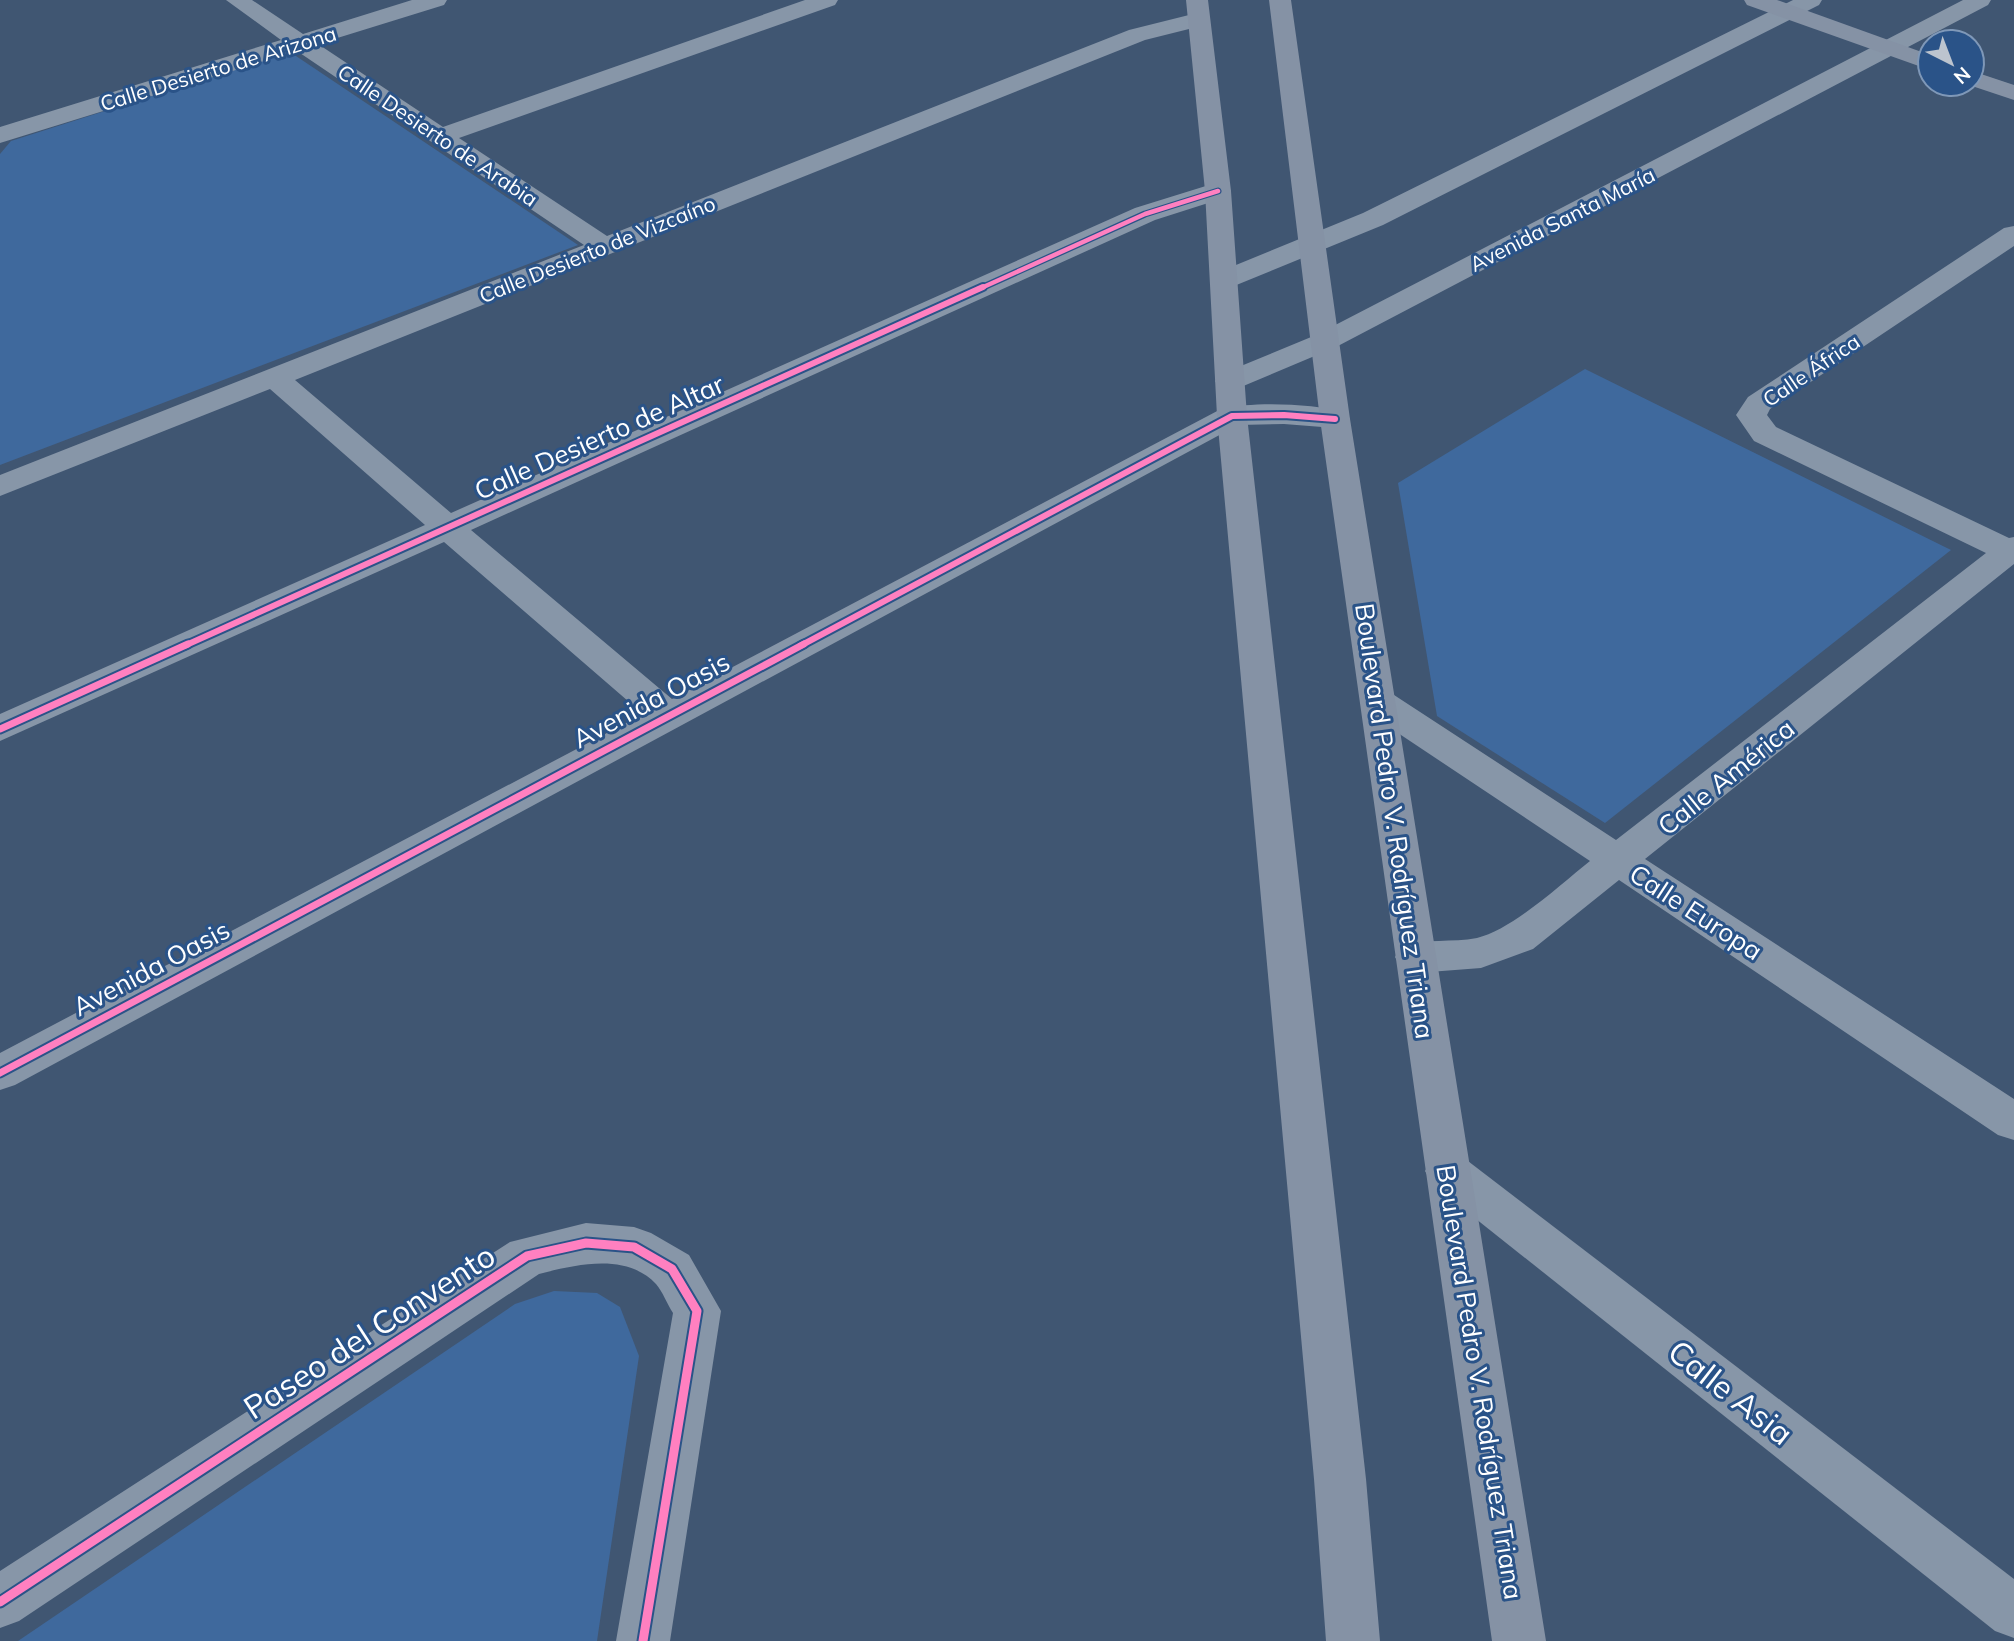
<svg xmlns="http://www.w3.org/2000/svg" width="2014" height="1641" font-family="Mulish,sans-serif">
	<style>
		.green { fill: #3f699d }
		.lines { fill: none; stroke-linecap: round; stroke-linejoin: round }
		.minor { fill: #8796a8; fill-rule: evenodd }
		.major { fill: #8592a5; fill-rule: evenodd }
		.cycleway-far3-casing { stroke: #2a5388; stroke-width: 7 }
		.cycleway-far2-casing { stroke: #2a5388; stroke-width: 10 }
		.cycleway-far1-casing { stroke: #2a5388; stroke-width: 11 }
		.cycleway-casing { stroke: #2a5388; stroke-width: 13 }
		.cycleway-far3 { stroke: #ff80c0; stroke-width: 4.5 }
		.cycleway-far2 { stroke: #ff80c0; stroke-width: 6 }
		.cycleway-far1 { stroke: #ff80c0; stroke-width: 7 }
		.cycleway { stroke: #ff80c0; stroke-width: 9 }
		.labels { text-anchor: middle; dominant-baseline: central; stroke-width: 6; stroke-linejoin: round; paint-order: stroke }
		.far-street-label { font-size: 21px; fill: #fff; stroke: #2a5388 }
		.street-label { font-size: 26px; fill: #fff; stroke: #2a5388 }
		.near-street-label { font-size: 32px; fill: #fff; stroke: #2a5388 }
	</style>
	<rect width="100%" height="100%" fill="#405672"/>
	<g class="green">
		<path d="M290 52 578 245 0 465V154L11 141Z"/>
		<path d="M1585 369 1951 550 1605 823 1437 716 1398 483Z"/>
		<path d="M554 1291 597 1293 620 1307 639 1356 597 1641H18L515 1304Z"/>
	</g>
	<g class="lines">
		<g class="minor">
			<path d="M226 0H252L303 34 412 0H447L444 5 318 44 443 127 805 0H838L835 5 459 138 607 236 1129 30 1197 13 1205 15 1209 20 1205 25 1145 40 295 380 451 513 1135 208 1209 185 1218 183 1227 185 1231 191 1227 197 1155 220 471 530 672 699 1221 409C1255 401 1312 404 1346 412L1350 419 1346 426 1335 428 1284 424 1238 425 15 1085 0 1090V1053L643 714 444 542 0 741V714L425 525 270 389 0 496V475L584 245 297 51 0 143V127L281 40Z"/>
			<path d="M1793 0H1822L1819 5 1383 225 1234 286 1224 288 1214 286 1210 280 1214 274 1363 213Z"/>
			<path d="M1963 0H1991L1988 5 1336 347 1241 387 1230 390 1219 387 1215 381 1219 375 1316 335Z"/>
			<path d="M2014 226V246L1770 409 1767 415 1776 427 2009 538 2014 537V564L1645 859 2014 1099V1140L1998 1135 1619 880 1533 949 1481 968 1416 973 1401 968 1395 957 1401 946C1426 938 1452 943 1477 938 1512 930 1561 884 1590 861L1365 711 1360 702 1365 693 1378 690 1391 693 1616 840 1986 553 1754 441 1736 415 1748 397 2004 228Z"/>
			<path d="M1448 1152 1464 1158 2014 1579V1638L1995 1631 1432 1184 1425 1171 1432 1158Z"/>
			<path d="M586 1223 634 1227 651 1233 689 1255 721 1311 670 1641H616L673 1313C667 1304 663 1292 656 1284 626 1252 575 1265 539 1274L19 1621 0 1628V1571L510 1242Z"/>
		</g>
		<g class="major">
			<path d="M1186 0H1208L1231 191 1247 416 1366 1479 1380 1641H1326L1314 1479 1217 416 1205 191Z"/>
			<path d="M1269 0H1291L1350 419 1546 1641H1492L1320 419Z"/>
			<path d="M1744 0H1777L1930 55V70L1747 5Z"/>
			<path d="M1972 71 2014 85V100L1966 84H1972Z"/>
		</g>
		<g class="cycleway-far3-casing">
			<path id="cycleway-far3" d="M979 289 1145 214 1218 191"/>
		</g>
		<g class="cycleway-far2-casing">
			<g id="cycleway-far2">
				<path d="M184 646 983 287"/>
				<path d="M800 646 1232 416 1284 415 1335 419"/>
			</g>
		</g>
		<g class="cycleway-far1-casing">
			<g id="cycleway-far1">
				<path d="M0 729 188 644"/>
				<path d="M0 1073 804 644"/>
			</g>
		</g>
		<g class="cycleway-casing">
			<path id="cycleway" d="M0 1602 527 1256 586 1243 634 1247 672 1269 697 1311 643 1641"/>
		</g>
		<use href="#cycleway-far3" class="cycleway-far3"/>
		<use href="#cycleway-far2" class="cycleway-far2"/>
		<use href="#cycleway-far1" class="cycleway-far1"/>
		<use href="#cycleway" class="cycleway"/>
	</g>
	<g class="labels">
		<g class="far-street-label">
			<text transform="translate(218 68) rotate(-17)">Calle Desierto de Arizona</text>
			<text transform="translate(438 135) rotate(34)">Calle Desierto de Arabia</text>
			<text transform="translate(1562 219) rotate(-27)">Avenida Santa María</text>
			<text transform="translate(597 249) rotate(-22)">Calle Desierto de Vizcaíno</text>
			<text transform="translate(1811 370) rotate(-34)">Calle África</text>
		</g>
		<g class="street-label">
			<text transform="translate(599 437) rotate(-24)">Calle Desierto de Altar</text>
			<text transform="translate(651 700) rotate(-28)">Avenida Oasis</text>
			<text transform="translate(1726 777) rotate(-39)">Calle América</text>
			<text transform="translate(1395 821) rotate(82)">Boulevard Pedro V. Rodríguez Triana</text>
			<text transform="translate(1696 912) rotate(33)">Calle Europa</text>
			<text transform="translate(151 968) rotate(-28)">Avenida Oasis</text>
			<text transform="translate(1480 1382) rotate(81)">Boulevard Pedro V. Rodríguez Triana</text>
		</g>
		<g class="near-street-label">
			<text transform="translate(369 1331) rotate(-33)">Paseo del Convento</text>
			<text transform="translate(1731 1392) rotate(38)">Calle Asia</text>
		</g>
	</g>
	<g transform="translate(1951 63) rotate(138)"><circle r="33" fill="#2a5388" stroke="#7f98b8" stroke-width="2"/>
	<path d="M0-5L12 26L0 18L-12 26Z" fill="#bcc4ce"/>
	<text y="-10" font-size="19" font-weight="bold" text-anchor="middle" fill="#ffffff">N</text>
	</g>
</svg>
